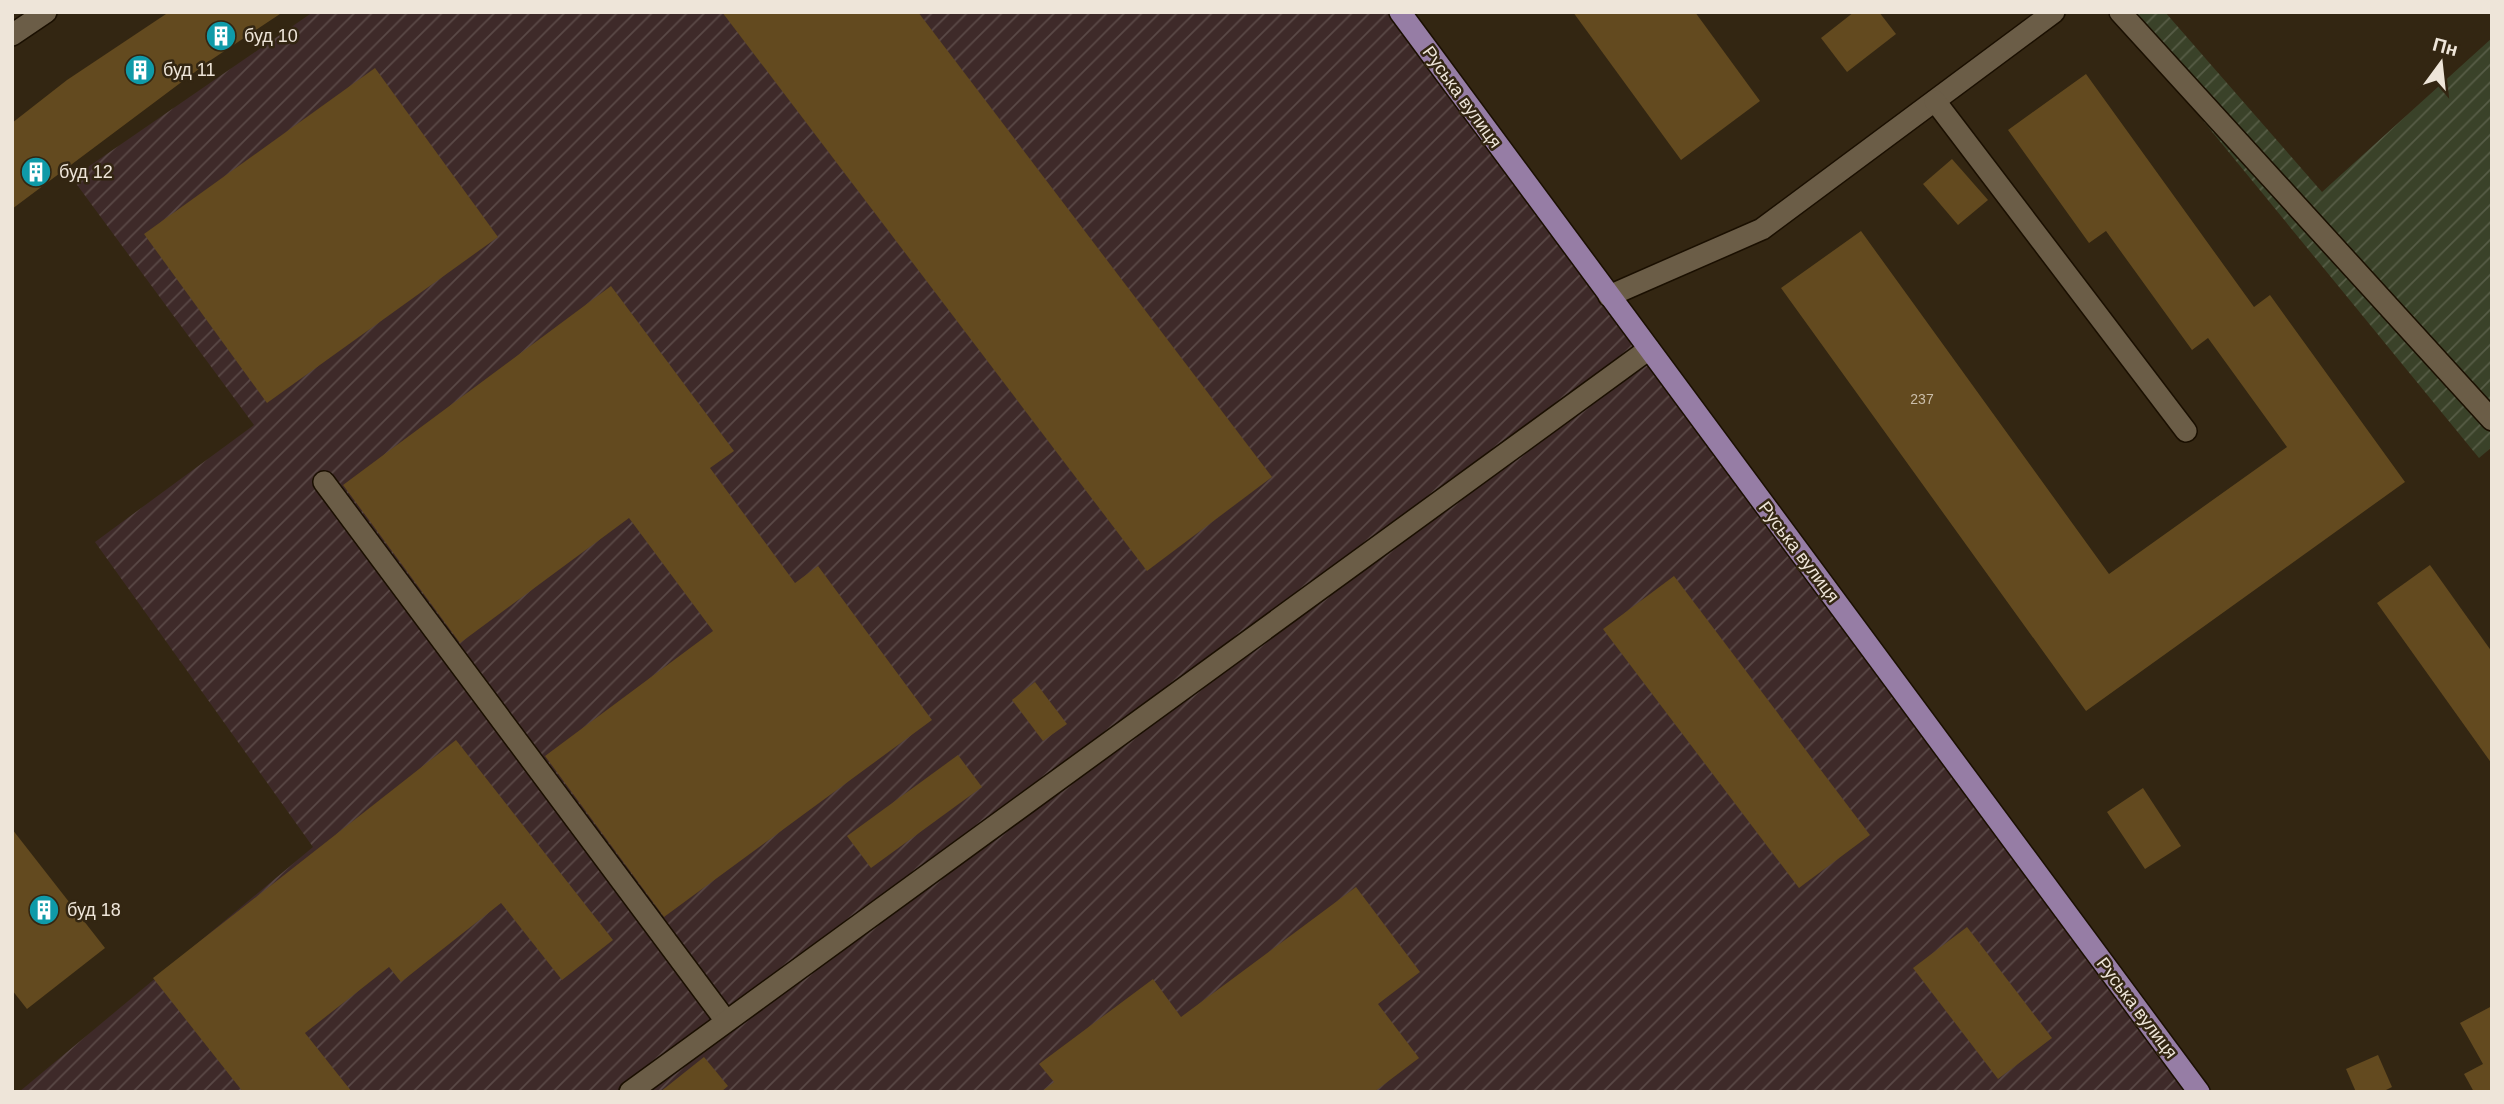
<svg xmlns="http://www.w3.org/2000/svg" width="2504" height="1104" font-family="Arial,sans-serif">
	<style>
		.industrial { fill: url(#industrial-furrows) }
		.garden { fill: url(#garden-furrows) }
		.building { fill: #634a1f }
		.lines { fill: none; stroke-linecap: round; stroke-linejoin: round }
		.lane-casing { stroke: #1a0f00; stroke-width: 24 }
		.street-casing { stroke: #1a0f00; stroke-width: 24 }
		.primary-casing { stroke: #1a0f00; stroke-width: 24 }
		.lane { stroke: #6b5d47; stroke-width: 21 }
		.street { stroke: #6b5d47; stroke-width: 21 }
		.primary { stroke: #967da5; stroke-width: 21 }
		.labels { text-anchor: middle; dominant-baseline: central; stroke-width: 5; stroke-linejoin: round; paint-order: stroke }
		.number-label { font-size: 14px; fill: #cbbeaa }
		.poi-label { font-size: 18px; fill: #eee5d9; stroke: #332612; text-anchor: start }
		.street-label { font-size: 18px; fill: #eee5d9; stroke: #332612 }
	</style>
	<defs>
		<pattern id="industrial-furrows" width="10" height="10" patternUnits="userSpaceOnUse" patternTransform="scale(1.75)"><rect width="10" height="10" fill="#3e2a29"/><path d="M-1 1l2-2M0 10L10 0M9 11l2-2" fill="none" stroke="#5a4947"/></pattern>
		<pattern id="garden-furrows" width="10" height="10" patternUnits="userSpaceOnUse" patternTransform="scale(1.75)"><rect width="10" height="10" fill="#3a4229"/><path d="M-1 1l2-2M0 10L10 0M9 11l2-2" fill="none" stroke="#575d47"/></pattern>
	</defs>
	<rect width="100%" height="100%" fill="#332612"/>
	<path class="industrial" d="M313 12H1403L2205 1092H19L313 847 95 542 254 425 72 178Z"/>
	<path class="garden" d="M2114 12H2165L2322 192 2492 38V447L2479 458Z"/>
	<g class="building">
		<path d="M169 12H283L211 60 12 209V123L67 80Z"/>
		<path d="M722 12H918L1272 477 1147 571Z"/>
		<path d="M1573 12H1695L1760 101 1681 160Z"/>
		<path d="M1854 12H1879L1896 34 1847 72 1821 38Z"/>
		<path d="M375 68 498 237 267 403 144 234Z"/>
		<path d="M2086 74 2254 307 2270 295 2405 482 2086 711 1781 288 1861 231 2109 574 2287 447 2208 338 2192 350 2106 231 2089 243 2008 130Z"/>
		<path d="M1952 159 1988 200 1958 225 1923 184Z"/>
		<path d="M611 286 734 451 710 468 795 583 818 566 932 720 664 917 545 756 713 631 629 518 460 643 343 485Z"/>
		<path d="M2430 565 2492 652V764L2377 603Z"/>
		<path d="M1674 576 1870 835 1799 888 1603 629Z"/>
		<path d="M1035 682 1067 724 1043 741 1012 700Z"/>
		<path d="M456 740 613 940 562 980 501 903 401 982 389 967 305 1033 352 1092H243L153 978Z"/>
		<path d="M958 755 982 787 871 868 847 836Z"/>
		<path d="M2143 788 2181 846 2145 869 2107 812Z"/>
		<path d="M12 829 105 948 27 1009 12 990Z"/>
		<path d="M1356 887 1420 972 1378 1004 1419 1058 1374 1092H1041L1054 1082 1039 1064 1153 979 1181 1017Z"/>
		<path d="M1967 927 2052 1038 1998 1079 1913 968Z"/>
		<path d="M2492 1006V1092H2474L2464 1074 2483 1064 2460 1023Z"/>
		<path d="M2378 1055 2392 1087 2382 1092H2356L2346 1069Z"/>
		<path d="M704 1057 728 1086 721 1092H660Z"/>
	</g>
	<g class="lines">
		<g class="lane-casing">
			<g id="lane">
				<path d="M2120 12 2492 420"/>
				<path d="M12 35 46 12"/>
				<path d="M1609 296 1762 229 2054 12"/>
				<path d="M324 482 726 1021"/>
				<path d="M630 1092 1649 349"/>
			</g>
		</g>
		<g class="street-casing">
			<path id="street" d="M1935 101 2186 431"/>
		</g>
		<g class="primary-casing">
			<path id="primary" d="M1400 12 2199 1092"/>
		</g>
		<use href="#lane" class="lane"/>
		<use href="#street" class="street"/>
		<use href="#primary" class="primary"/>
	</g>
	<defs>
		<g id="building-disc" transform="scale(1.575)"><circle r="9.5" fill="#0f9aa8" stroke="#332612"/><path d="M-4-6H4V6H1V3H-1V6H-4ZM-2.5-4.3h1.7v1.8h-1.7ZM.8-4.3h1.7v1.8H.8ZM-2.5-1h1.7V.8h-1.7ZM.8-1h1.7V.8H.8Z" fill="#fff"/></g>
	</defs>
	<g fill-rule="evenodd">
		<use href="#building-disc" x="221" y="36"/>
		<use href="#building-disc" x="140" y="70"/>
		<use href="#building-disc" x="36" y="172"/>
		<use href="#building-disc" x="44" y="910"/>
	</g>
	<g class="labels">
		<g class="number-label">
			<text x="1922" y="399">237</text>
		</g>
		<g class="poi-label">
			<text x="244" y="36">буд 10</text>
			<text x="163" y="70">буд 11</text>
			<text x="59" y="172">буд 12</text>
			<text x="67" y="910">буд 18</text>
		</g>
		<g class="street-label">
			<text transform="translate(1462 97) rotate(54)">Руська вулиця</text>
			<text transform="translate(1799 552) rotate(53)">Руська вулиця</text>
			<text transform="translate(2137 1008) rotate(53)">Руська вулиця</text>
		</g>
	</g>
	<rect width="2504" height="1104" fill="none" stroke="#eee5d9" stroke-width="28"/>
	<g transform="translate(2441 63) rotate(15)" stroke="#332612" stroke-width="5" paint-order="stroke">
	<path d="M0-5L12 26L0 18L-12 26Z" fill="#eee5d9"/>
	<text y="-10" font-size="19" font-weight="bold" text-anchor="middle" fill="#eee5d9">Пн</text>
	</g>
</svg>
